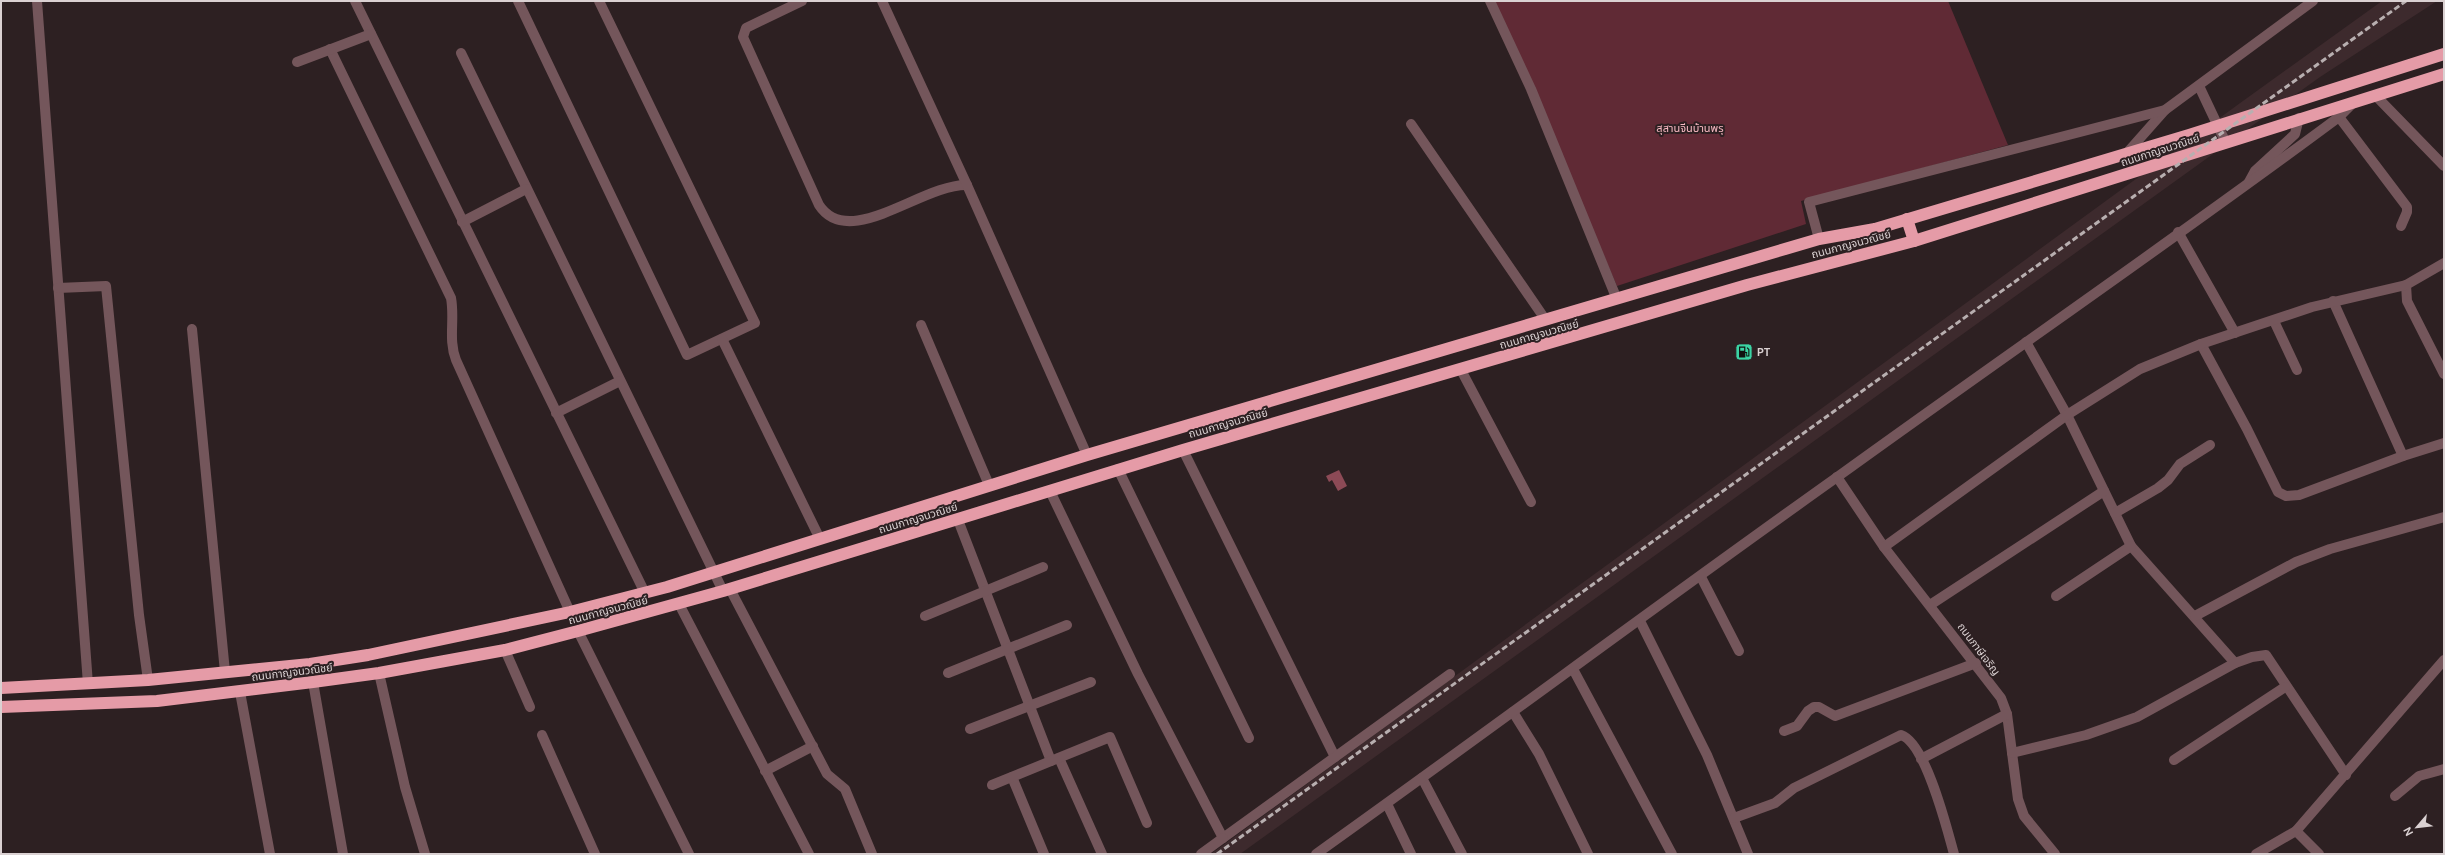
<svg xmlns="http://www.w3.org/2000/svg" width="2445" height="855" font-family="'DM Sans','Noto Sans Thai',sans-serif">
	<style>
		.built { fill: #3d2a2d }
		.green { fill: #602a35 }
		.water { fill: #8c4a56 }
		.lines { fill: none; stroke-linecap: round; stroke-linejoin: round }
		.minor { stroke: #74565b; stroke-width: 10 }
		.highway { stroke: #e59ba7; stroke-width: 12 }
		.rail { stroke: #b8afb0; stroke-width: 3; stroke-dasharray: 6 3; stroke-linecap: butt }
		.labels { text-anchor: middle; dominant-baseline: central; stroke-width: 4; stroke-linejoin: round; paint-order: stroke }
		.park-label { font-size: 11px; fill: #f6b8c2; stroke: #2d2022 }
		.street-label { font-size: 11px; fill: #dad1d2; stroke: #2d2022 }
		.poi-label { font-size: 11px; font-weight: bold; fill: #dad1d2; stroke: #2d2022; text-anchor: start }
	</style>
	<rect width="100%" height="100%" fill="#2d2022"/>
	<path class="built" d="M2382 1H2437L2320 77 1240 854H1211L2236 106Z"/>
	<path class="green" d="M1493 1H1948L2008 145 1801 201 1806 224 1617 286Z"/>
	<path class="water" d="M1339 470 1347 486 1338 491 1332 480 1329 482 1326 476Z"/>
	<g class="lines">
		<g class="minor">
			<path d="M37 1 88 684"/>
			<path d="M355 1 645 593"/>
			<path d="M518 1 687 355 755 323 599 1"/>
			<path d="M802 1 746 28 743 37 819 205C849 251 922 184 967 185"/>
			<path d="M882 1 967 185 1087 455"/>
			<path d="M1490 1 1531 89 1616 297"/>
			<path d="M330 49 451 298C455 319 448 340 456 360L570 612"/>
			<path d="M461 53 723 591"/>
			<path d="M297 62 371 34"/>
			<path d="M2199 86 2225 141"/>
			<path d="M2376 96 2444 166"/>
			<path d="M2339 117 2407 207V212L2401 226"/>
			<path d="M1411 124 1545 319"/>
			<path d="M2126 154 2165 110"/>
			<path d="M2249 182 2255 171 2295 134 2299 118"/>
			<path d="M462 222 526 189"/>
			<path d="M2178 232 2235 333"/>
			<path d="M1819 239 1809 202 2165 110 2313 1"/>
			<path d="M2406 285 2407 301 2444 374"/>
			<path d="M58 288 106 286 139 615 148 680"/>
			<path d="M2333 301 2403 456"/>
			<path d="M2274 321 2297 370"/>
			<path d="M921 325 989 485"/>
			<path d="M192 329 225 672"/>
			<path d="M722 339 820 539"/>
			<path d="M2026 342 2067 415 2131 546 2235 663"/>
			<path d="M2201 344 2247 429 2278 492 2286 496 2299 495 2403 456 2444 443"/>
			<path d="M1461 370 1531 502"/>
			<path d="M556 413 620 381"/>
			<path d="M1183 450 1335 757"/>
			<path d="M1118 469 1249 738"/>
			<path d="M1837 477 1884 547 2001 698 2007 714 2018 799 2024 816 2055 854"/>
			<path d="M1050 491 1138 674 1223 838 1450 674"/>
			<path d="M2115 513 2158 488 2168 480 2180 464 2210 445"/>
			<path d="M958 520 1051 761"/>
			<path d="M1884 547 2067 415 2140 369 2201 344 2312 307 2406 285 2444 263"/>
			<path d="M1701 577 1739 651"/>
			<path d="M730 589 827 774 845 789 872 854"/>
			<path d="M2056 596 2131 546"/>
			<path d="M679 604 809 854"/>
			<path d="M1930 605 2104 491"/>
			<path d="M925 616 1043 567"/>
			<path d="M2195 616 2296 562 2330 549 2444 517"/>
			<path d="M1640 621 1707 755 1748 854"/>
			<path d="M578 631 689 854"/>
			<path d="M505 650 530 707"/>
			<path d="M1573 669 1672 854"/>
			<path d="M379 673 405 787 425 854"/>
			<path d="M948 673 1067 625"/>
			<path d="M313 682 343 854"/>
			<path d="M240 692 270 854"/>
			<path d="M1513 712 1539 754 1588 854"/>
			<path d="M970 729 1091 682"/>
			<path d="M1784 731 1797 726 1808 711 1814 707H1819L1835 716 1976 663"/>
			<path d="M542 735 595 854"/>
			<path d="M2012 753 2086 735 2137 717 2235 663 2252 657 2266 655 2346 775"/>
			<path d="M1059 758 1102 854"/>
			<path d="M1921 759 2007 714"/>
			<path d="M2174 760 2285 687"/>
			<path d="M765 771 813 746"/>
			<path d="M1012 777 1044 854"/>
			<path d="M1422 778 1462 854"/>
			<path d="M992 785 1110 737 1147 823"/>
			<path d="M2395 796 2419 776 2444 769"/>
			<path d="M1387 804 1411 854"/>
			<path d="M1734 818 1775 803 1794 788 1901 735C1926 743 1947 829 1954 854"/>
			<path d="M2296 831 2319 854"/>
			<path d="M1201 854 1223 838"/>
			<path d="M1316 854C1491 729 1664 600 1840 475 2006 355 2175 239 2339 117L2352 104"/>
			<path d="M2256 854 2296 831 2444 660"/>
		</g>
		<g class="highway">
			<path d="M1907 219 1914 241"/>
			<path d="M1 688 148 680 310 664 368 655 570 612 667 587 1087 455 1819 239 1875 229 2189 135 2444 54"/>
			<path d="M1 707 157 701 313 682 379 673 505 650 578 631 723 591 1183 450 1747 285 1914 241 2444 74"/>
		</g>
		<path class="rail" d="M1217 854 2406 1"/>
	</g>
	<defs>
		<g id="fuel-square" transform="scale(0.9)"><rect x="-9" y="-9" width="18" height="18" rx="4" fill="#3bd4a4" stroke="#2d2022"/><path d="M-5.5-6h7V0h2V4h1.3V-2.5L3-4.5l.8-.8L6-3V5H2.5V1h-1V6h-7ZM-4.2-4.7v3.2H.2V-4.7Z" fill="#111"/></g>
	</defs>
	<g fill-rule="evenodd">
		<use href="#fuel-square" x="1744" y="352"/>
	</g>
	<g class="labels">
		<g class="park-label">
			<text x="1690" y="128">สุสานจีนบ้านพรุ</text>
		</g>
		<g class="street-label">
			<text transform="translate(2160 150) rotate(-18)">ถนนกาญจนวณิชย์</text>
			<text transform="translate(1851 244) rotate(-15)">ถนนกาญจนวณิชย์</text>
			<text transform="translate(1539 334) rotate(-16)">ถนนกาญจนวณิชย์</text>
			<text transform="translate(1228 423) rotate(-16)">ถนนกาญจนวณิชย์</text>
			<text transform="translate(918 518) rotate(-17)">ถนนกาญจนวณิชย์</text>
			<text transform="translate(608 610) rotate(-15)">ถนนกาญจนวณิชย์</text>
			<text transform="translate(1979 649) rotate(53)">ถนนภาษีเจริญ</text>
			<text transform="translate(292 672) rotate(-7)">ถนนกาญจนวณิชย์</text>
		</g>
		<g class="poi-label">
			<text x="1757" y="352">PT</text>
		</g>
	</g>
	<rect width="2445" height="855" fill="none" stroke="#dad1d2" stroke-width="4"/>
	<g transform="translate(2417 827) rotate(242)" stroke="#2d2022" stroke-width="3" paint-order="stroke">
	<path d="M0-3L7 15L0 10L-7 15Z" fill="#dad1d2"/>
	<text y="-6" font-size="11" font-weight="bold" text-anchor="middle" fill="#dad1d2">N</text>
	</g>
</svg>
